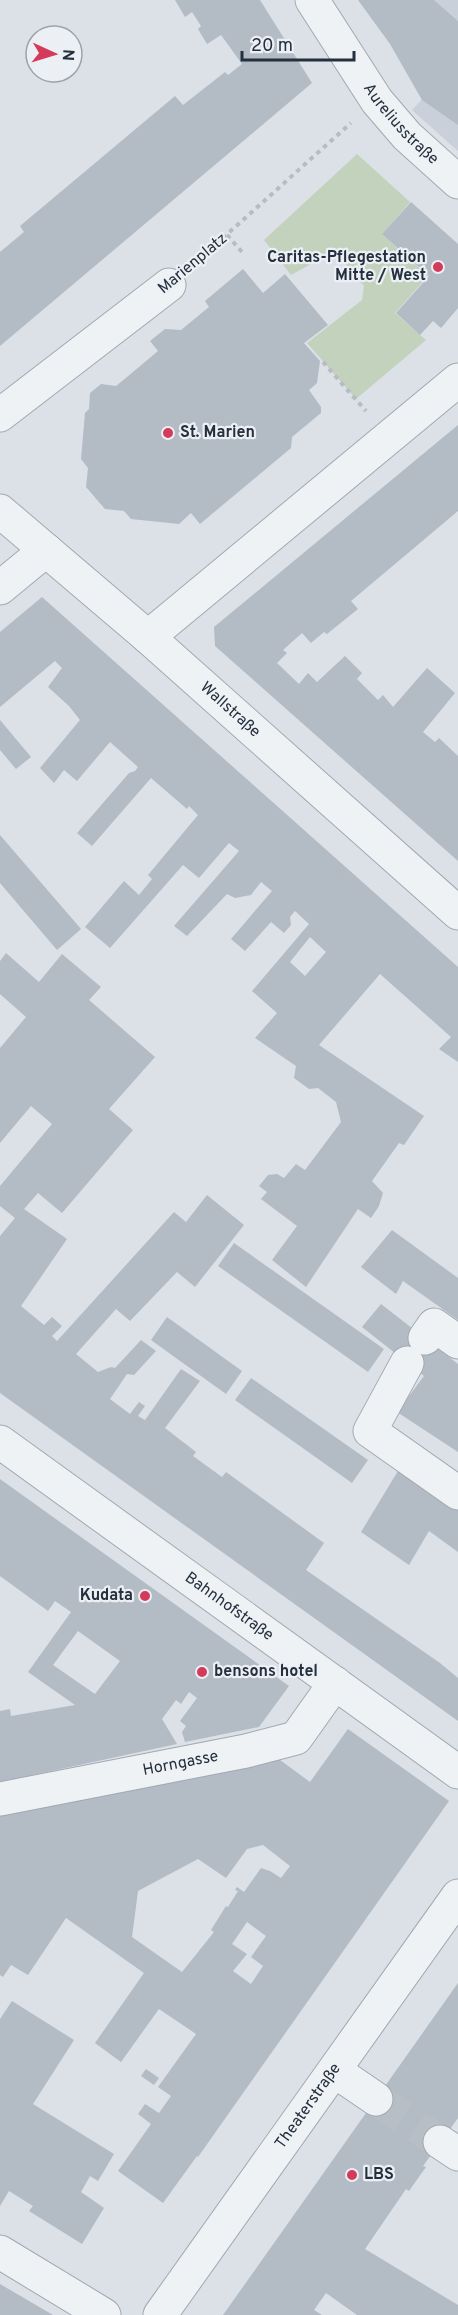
<svg xmlns="http://www.w3.org/2000/svg" width="458" height="2315" font-family="Overpass,sans-serif">
	<style>
		.built { fill: #cad0d9 }
		.green { fill: #c3d2bd }
		.building { fill: #b3bbc4; fill-rule: evenodd }
		.lines { fill: none; stroke-linecap: round; stroke-linejoin: round }
		.minor-tunnel { stroke: #b7bec5; stroke-width: 33; stroke-dasharray: 33 16; stroke-linecap: butt }
		.minor-casing { stroke: #a1a8b1; stroke-width: 35 }
		.path { stroke: #b6bcc2; stroke-width: 4; stroke-dasharray: 4.5 4.5; stroke-linecap: butt }
		.minor { stroke: #eff2f5; stroke-width: 33 }
		.poi-dot { fill: #d43a5a; stroke: #ecf0f5; stroke-width: 2 }
		.labels { text-anchor: middle; dominant-baseline: central; stroke-width: 4.5; stroke-linejoin: round; paint-order: stroke }
		.street-label { font-size: 16px; fill: #25303e; stroke: #ecf0f5 }
		.poi-label { font-size: 16px; font-weight: bold; fill: #25303e; stroke: #ecf0f5; text-anchor: start }
	</style>
	<rect width="100%" height="100%" fill="#dce1e7"/>
	<g class="built">
		<path d="M434 0H458V21Z"/>
		<path d="M458 62V151L412 110Z"/>
	</g>
	<path class="green" d="M357 154 410 202 382 234 428 276 395 313 426 340 356 399 307 343 362 300 364 286 335 251 291 275 264 240Z"/>
	<g class="building">
		<path d="M175 0H260L312 83 0 346V252L24 232 20 226 175 96 183 105 225 72 228 75 242 64 221 35 207 44 198 29 201 26 192 12 185 17Z"/>
		<path d="M358 0H434L458 21V125L422 100 390 44Z"/>
		<path d="M411 202 458 244V308L441 328 433 321 420 335 396 313 429 276 382 234Z"/>
		<path d="M243 269 263 293 285 274 328 325 304 343 320 361 317 383 309 390 321 407V413L292 437 291 448 200 524 191 513 179 524 131 519 124 511 105 509 86 487 88 468 81 459 85 413 89 409 90 393 101 384 116 386 121 382 158 351 150 341 165 329 181 330 209 307 205 301Z"/>
		<path d="M458 425V511L351 601 358 609 327 634 324 632 311 643 302 633 283 650 287 653 277 663 299 684 308 673 317 682 345 656 362 673 357 679 378 700 383 695 393 707 427 668 455 693 423 732 435 742 439 738 458 756V861L215 646 214 627Z"/>
		<path d="M42 597 458 967V1062L439 1049 451 1037 380 974 319 1045 424 1116 404 1145 399 1143 372 1181 383 1193 379 1206 371 1218 358 1209 306 1287 272 1260 297 1226 261 1199 267 1192 259 1186 268 1175 277 1174 284 1178 296 1164 305 1170 341 1122 336 1102 318 1088 309 1089 294 1078 296 1066 255 1038 277 1013 252 991 309 924 295 911 290 917 291 925 284 933 271 922 245 951 231 939 272 891 261 882 251 895 235 898 227 894 187 936 174 926 239 851 229 843 199 878 183 865 110 948 85 927 124 881 139 895 152 879 148 875 198 815 189 806 187 809 151 778 92 846 77 833 129 773 135 771 138 767 110 742 77 781 64 770 54 783 40 768 80 720 69 706 48 687 62 668 55 661 0 707V632ZM310 937 326 952 305 976 290 962Z"/>
		<path d="M0 720 31 757 16 769 0 750Z"/>
		<path d="M0 835 81 929 57 950 0 883Z"/>
		<path d="M6 953 39 982 62 954 101 987 89 1000 155 1057 109 1109 133 1130 62 1213 38 1193 24 1209 67 1239 21 1306 44 1325 52 1317 62 1326 52 1336 57 1341 174 1212 186 1222 207 1195 244 1225 195 1287 177 1272 130 1321 116 1309 76 1354 98 1372 111 1367 115 1368 141 1340 156 1351 134 1375 127 1374 110 1399 130 1414 139 1402 145 1406 138 1416 145 1420 181 1369 200 1381 165 1428 196 1452 193 1456 222 1477 226 1472 324 1543 306 1570 440 1663 458 1678V1721L0 1393V1236L15 1218 0 1206V1186L52 1124 31 1106 0 1143V1048L26 1017 0 994V961Z"/>
		<path d="M392 1230 458 1278V1320L403 1281 396 1294 361 1267Z"/>
		<path d="M234 1243 384 1349 368 1372 218 1266Z"/>
		<path d="M381 1304 458 1364V1452L397 1412 424 1376 362 1327Z"/>
		<path d="M167 1317 242 1371 226 1394 151 1340Z"/>
		<path d="M251 1378 368 1460 352 1483 235 1400Z"/>
		<path d="M401 1466 458 1505V1552L429 1531 409 1565 361 1532Z"/>
		<path d="M0 1479 289 1686 259 1727 185 1742 182 1732 186 1726 180 1721 197 1698 189 1692 181 1704 176 1700 162 1719 177 1744 0 1782V1711L10 1709 11 1716 75 1705 28 1672 71 1612 55 1601 48 1611 0 1576ZM78 1631 120 1661 95 1694 53 1665Z"/>
		<path d="M348 1729 449 1801 198 2157 197 2156 163 2203 118 2171 151 2124 138 2114 145 2104 159 2113 171 2096 158 2087 196 2034 159 2009 121 2062 95 2043 144 1973 66 1918 28 1975 11 1965 3 1977 0 1975V1815L276 1757 310 1782ZM263 1845 290 1866 281 1878 270 1871 261 1868 244 1892 237 1887 235 1890 238 1891 228 1907 226 1906 211 1930 214 1932 182 1972 132 1937 138 1891 198 1859 226 1878 247 1849ZM247 1922 266 1936 251 1957 263 1966 251 1984 233 1971 247 1954 232 1944Z"/>
		<path d="M458 1983V2118L423 2166 426 2167 409 2191 406 2189 365 2249 458 2305V2315H357L326 2293 314 2310 322 2315H223Z"/>
		<path d="M12 2001 74 2040 33 2104 114 2154 98 2181 90 2176 81 2192 104 2208 82 2244 29 2211 33 2206 9 2191 0 2206V2019Z"/>
		<path d="M146 2069 159 2078 154 2085 141 2076Z"/>
		<path d="M0 2284 53 2315H0Z"/>
	</g>
	<g class="lines">
		<path class="minor-tunnel" d="M376 2099 440 2142"/>
		<g class="minor-casing">
			<g id="minor">
				<path id="s1" d="M312 0 377 101 407 136 458 182"/>
				<path d="M0 415 169 285"/>
				<path id="s2" d="M0 511 148 637 458 913"/>
				<path d="M0 588 46 550"/>
				<path d="M148 637 458 380"/>
				<path d="M425 1338 434 1325 458 1342"/>
				<path d="M407 1363 370 1431 458 1493"/>
				<path id="s3" d="M0 1442 458 1772"/>
				<path id="s4" d="M0 1799 246 1751 296 1738 335 1683"/>
				<path d="M335 2071 376 2099"/>
				<path d="M440 2142 458 2154"/>
				<path d="M0 2252 104 2315"/>
				<path id="s5" d="M160 2315 458 1896"/>
			</g>
		</g>
		<g class="path">
			<path d="M227 235 242 252"/>
			<path d="M196 262 351 123"/>
			<path d="M323 362 366 411"/>
		</g>
		<use href="#minor" class="minor"/>
	</g>
	<g class="poi-dot">
		<circle cx="438" cy="267" r="6"/>
		<circle cx="168" cy="433" r="6"/>
		<circle cx="145" cy="1596" r="6"/>
		<circle cx="202" cy="1672" r="6"/>
		<circle cx="352" cy="2175" r="6"/>
	</g>
	<g class="labels">
		<g class="street-label">
			<text stroke="none"><textPath href="#s1" startOffset="153">Aureliusstraße</textPath></text>
			<text transform="translate(193 264) rotate(-40)">Marienplatz</text>
			<text stroke="none"><textPath href="#s2" startOffset="304">Wallstraße</textPath></text>
			<text stroke="none"><textPath href="#s3" startOffset="282">Bahnhofstraße</textPath></text>
			<text stroke="none"><textPath href="#s4" startOffset="184">Horngasse</textPath></text>
			<text stroke="none"><textPath href="#s5" startOffset="256">Theaterstraße</textPath></text>
		</g>
		<g class="poi-label">
			<text x="426" y="258" text-anchor="end">Caritas-Pflegestation<tspan x="426" dy="18">Mitte / West</tspan></text>
			<text x="180" y="433">St. Marien</text>
			<text x="133" y="1596" text-anchor="end">Kudata</text>
			<text x="214" y="1672">bensons hotel</text>
			<text x="364" y="2175">LBS</text>
		</g>
	</g>
	<g transform="translate(54 54) rotate(94)"><circle r="28" fill="#ecf0f5" stroke="#9ca3ac" stroke-width="1.5"/>
	<path d="M0-4.5L10 22L0 15L-10 22Z" fill="#d43a5a"/>
	<text y="-9" font-size="16" font-weight="bold" text-anchor="middle" fill="#25303e">N</text>
	</g>
	<path d="M242 51v9h112v-9" fill="none" stroke="#25303e" stroke-width="3"/>
	<text x="251" y="51" font-size="18" fill="#25303e" stroke="#ecf0f5" stroke-width="4.5" paint-order="stroke">20 m</text>
</svg>
